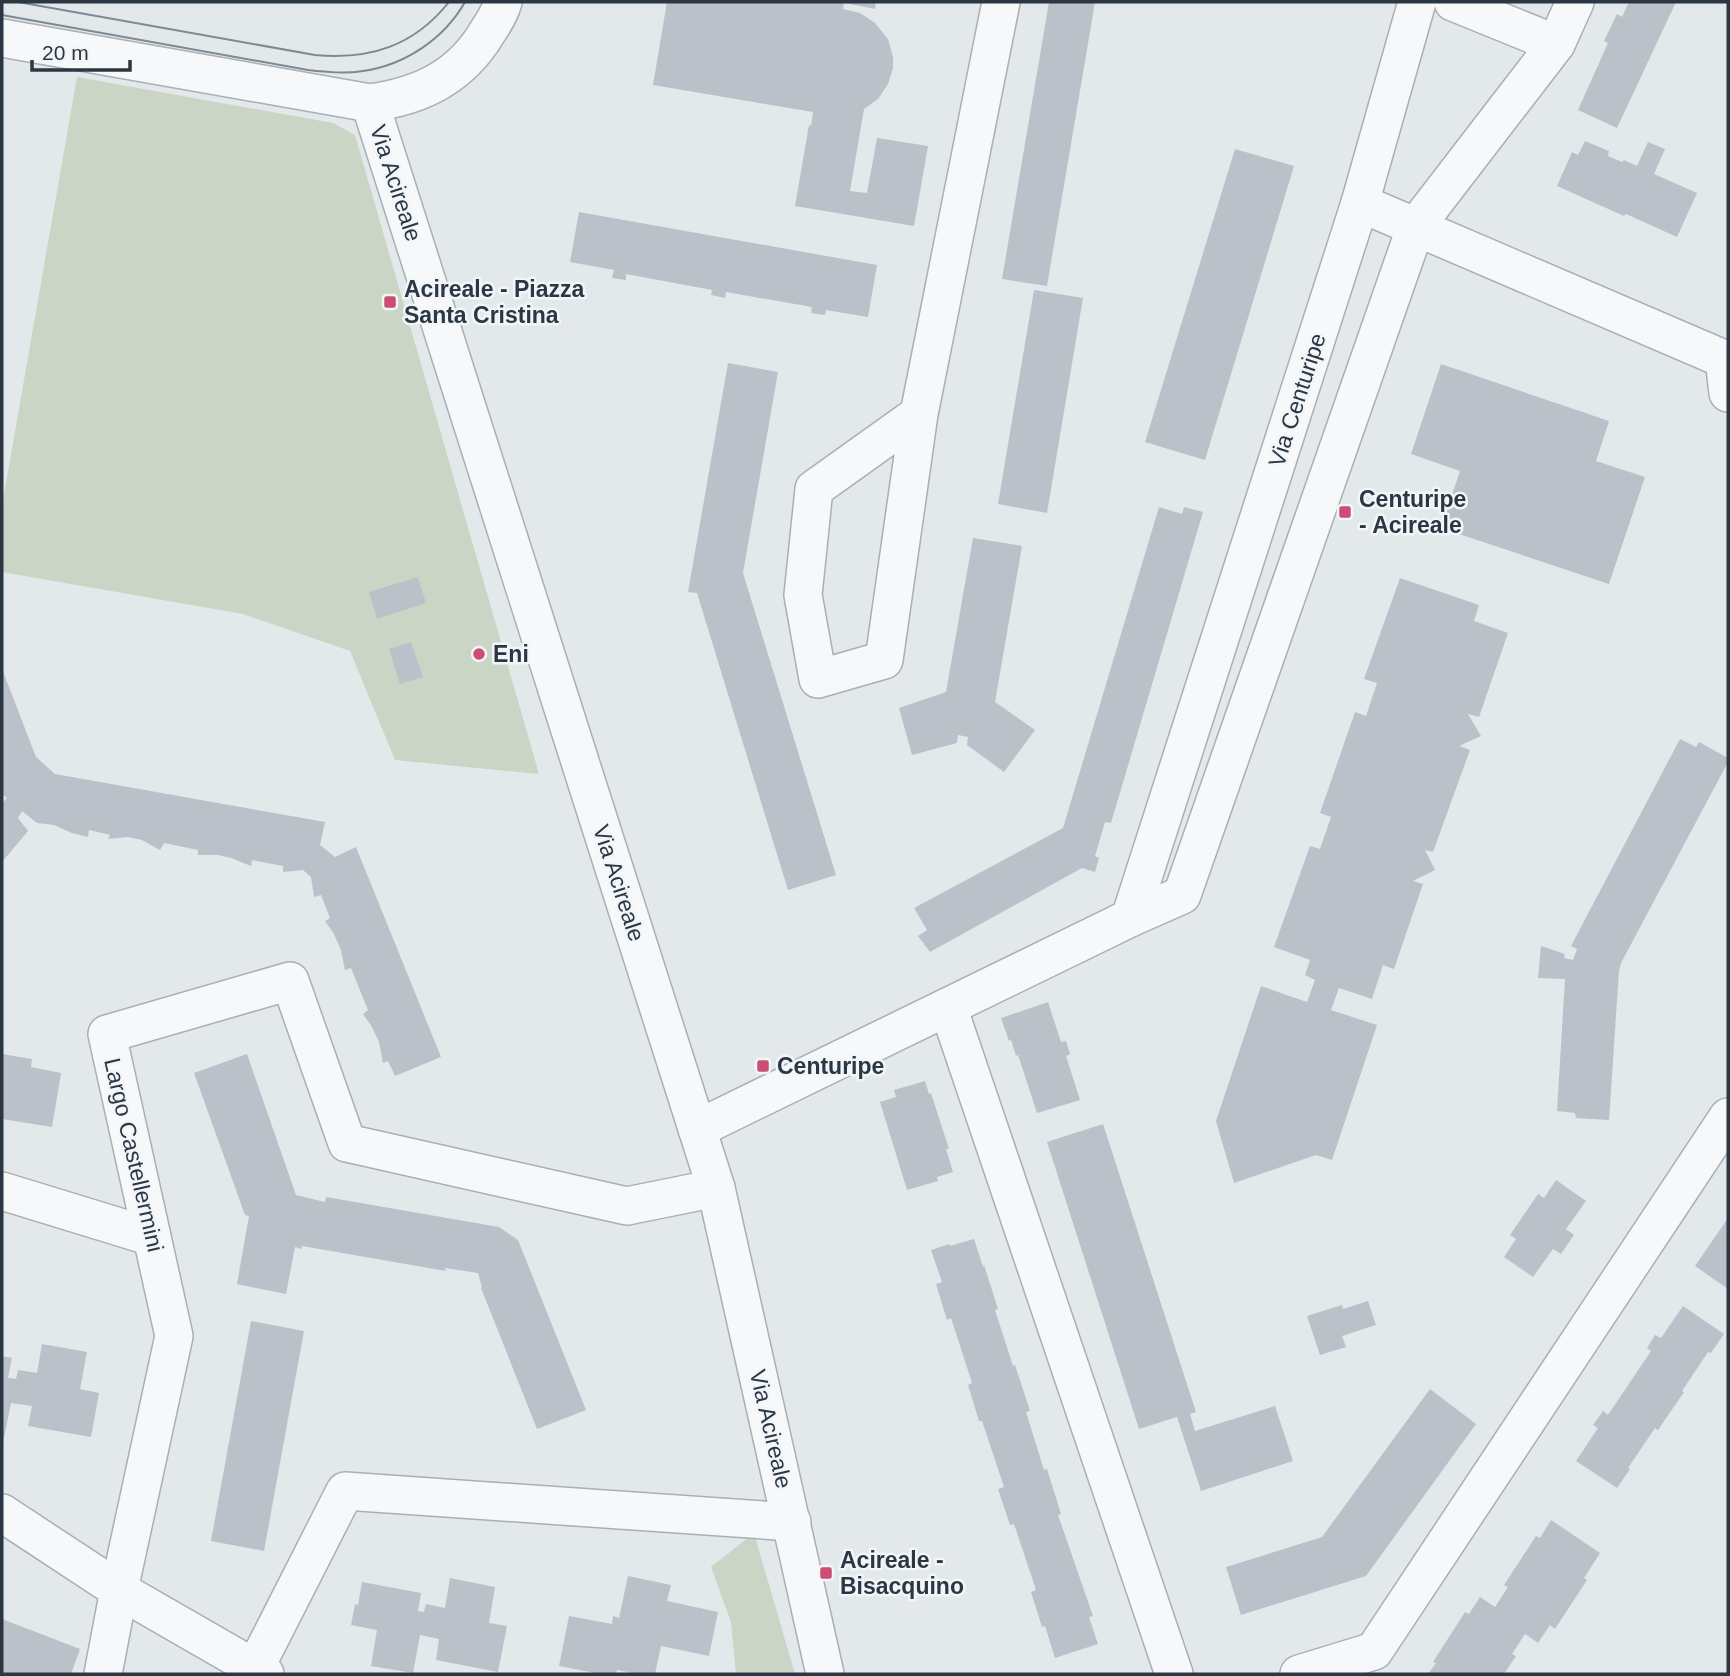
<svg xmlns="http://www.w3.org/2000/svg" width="1730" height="1676" font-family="Arial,sans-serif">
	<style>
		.green { fill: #cbd5c5 }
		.building { fill: #bbc1c8 }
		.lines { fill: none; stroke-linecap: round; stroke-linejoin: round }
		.minor-casing { stroke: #a8afb5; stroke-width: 40 }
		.minor { stroke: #f6f8f9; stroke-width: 37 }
		.tram { stroke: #7d8994; stroke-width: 2 }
		.poi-dot { fill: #cb4d72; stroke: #f3f6f8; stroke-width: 2.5 }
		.labels { text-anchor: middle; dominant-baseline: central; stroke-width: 5; stroke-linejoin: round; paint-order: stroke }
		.street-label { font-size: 23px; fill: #2b3743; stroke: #f3f6f8 }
		.poi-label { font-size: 23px; font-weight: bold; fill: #2b3743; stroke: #f3f6f8; text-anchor: start }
	</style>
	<rect width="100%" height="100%" fill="#e3e8eb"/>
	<g class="green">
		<path d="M77 77 333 123 355 135 539 774 395 760 350 651 243 614 2 572V506Z"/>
		<path d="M754 1533 795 1674H736L731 1622 711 1567Z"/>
	</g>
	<g class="building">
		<path d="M667 2H876L875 9 844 3 843 9 860 13 875 23 888 39 893 57V68L888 84 878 99 864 109 850 191 867 193 877 138 928 146 914 226 795 206 809 125 811 126 813 112 653 85Z"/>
		<path d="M1049 2H1095L1047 286 1002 279Z"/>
		<path d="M1629 2H1676L1617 128 1578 110 1608 43 1604 41 1617 14 1622 17Z"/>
		<path d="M1585 141 1609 151 1608 156 1622 162 1624 160 1637 166 1648 142 1665 149 1654 174 1697 193 1677 237 1626 214 1624 216 1557 186 1572 152 1578 155Z"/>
		<path d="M1235 149 1294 166 1205 460 1145 442Z"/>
		<path d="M579 212 877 265 868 317 826 310 825 315 811 313 812 307 726 292 725 298 711 295 712 290 626 274V280L612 278 614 270 570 262Z"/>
		<path d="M1034 290 1083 298 1047 513 998 504Z"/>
		<path d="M728 363 778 372 743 573 836 875 788 890 697 593 688 592Z"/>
		<path d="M1441 364 1609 421 1596 461 1645 477 1609 584 1441 528 1460 471 1411 454Z"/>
		<path d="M1159 507 1182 514 1184 507 1203 512 1111 823 1105 822 1095 856 1099 858 1095 872 1082 868 930 952 918 936 927 930 914 908 1063 828Z"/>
		<path d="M973 538 1022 546 995 702 1035 730 1004 772 967 745 968 737 958 735 957 743 912 755 899 708 946 692Z"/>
		<path d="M418 577 426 603 377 619 369 592Z"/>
		<path d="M1400 578 1479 605 1474 621 1508 633 1479 717 1468 714 1481 736 1459 746 1470 750 1433 852 1425 850 1435 870 1413 881 1423 884 1394 969 1383 965 1372 999 1339 988 1331 1010 1377 1025 1332 1160 1316 1155 1234 1183 1216 1121 1261 986 1307 1002 1315 980 1305 975 1310 960 1274 947 1310 846 1320 849 1331 817 1320 813 1355 712 1366 716 1377 683 1364 679Z"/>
		<path d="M411 642 423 677 400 684 389 649Z"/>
		<path d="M2 669 36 757 55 774 325 822 320 845 335 857 356 847 441 1057 395 1076 388 1061 383 1063 379 1042 372 1027 363 1014 368 1010 351 968 345 970 341 950 334 934 325 921 330 918 321 895 314 897 311 877 303 870 283 872V866L252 860 251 866 231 858 218 855H198V850L164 843 160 850 142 840 128 837 108 839 110 835 89 830 88 837 72 833 54 825 37 823 22 811 18 818 28 831 2 862V803L7 798 2 794Z"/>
		<path d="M1680 739 1696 747 1699 742 1728 758V762L1621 963 1619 971 1609 1120 1576 1118 1575 1113 1557 1111 1565 979 1538 978 1541 946 1565 954 1564 958 1573 960 1577 949 1571 946Z"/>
		<path d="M1048 1002 1061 1042 1066 1041 1070 1054 1066 1056 1080 1100 1037 1113 1018 1055 1016 1056 1011 1040 1009 1041 1001 1018Z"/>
		<path d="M2 1054 32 1059 31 1067 61 1073 52 1127 2 1119Z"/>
		<path d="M247 1054 296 1195 325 1202 326 1197 499 1227 518 1240 586 1410 537 1429 481 1288 482 1287 478 1273 445 1268 446 1271 302 1246V1249L295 1247 286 1294 237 1284 249 1216 245 1215 194 1073Z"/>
		<path d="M925 1081 929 1094 931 1093 949 1149H946L953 1172 937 1177 938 1181 907 1190 880 1102 896 1097 894 1090Z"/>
		<path d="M1103 1124 1196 1412 1190 1414 1195 1431 1275 1406 1293 1461 1201 1491 1177 1417 1139 1429 1047 1142Z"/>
		<path d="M1556 1180 1586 1201 1566 1229 1574 1235 1561 1254 1553 1249 1533 1277 1504 1257 1516 1239 1510 1235 1538 1194 1544 1198Z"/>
		<path d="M1728 1218V1289L1695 1266Z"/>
		<path d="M974 1239 983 1267 984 1265 998 1309 995 1310 1013 1366 1015 1365 1030 1411 1026 1412 1044 1470 1047 1469 1061 1514 1058 1515 1093 1616 1089 1617 1098 1644 1055 1658 1045 1626 1042 1627 1031 1592 1036 1590 1014 1524 1010 1525 998 1489 1004 1487 982 1421H979L968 1385 972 1383 951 1318 947 1320 936 1284 942 1282 931 1250 949 1244 950 1246Z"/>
		<path d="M1368 1301 1376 1325 1342 1336 1346 1347 1320 1355 1307 1316 1342 1305 1343 1309Z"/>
		<path d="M1683 1306 1724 1334 1711 1353 1708 1352 1682 1391 1684 1392 1658 1430 1655 1428 1628 1468 1630 1469 1617 1488 1576 1461 1598 1428 1593 1425 1603 1411 1608 1415 1651 1351 1647 1348 1655 1335 1661 1338Z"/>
		<path d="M251 1321 304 1331 264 1551 211 1541Z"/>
		<path d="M42 1344 87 1352 80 1389 99 1393 91 1437 28 1426 32 1406 11 1403 3 1443H2V1356L12 1358 8 1378 16 1379 18 1370 37 1373Z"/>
		<path d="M1430 1389 1476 1424 1366 1576 1241 1615 1226 1567 1322 1537Z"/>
		<path d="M1551 1520 1600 1553 1584 1578 1587 1580 1555 1629 1550 1625 1538 1643 1525 1634 1512 1654 1516 1656 1504 1674H1428L1436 1663 1433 1662 1465 1612 1469 1614 1480 1597 1495 1607 1508 1587 1504 1585 1536 1536 1540 1538Z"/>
		<path d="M628 1576 671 1585 667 1601 718 1612 709 1656 661 1646 655 1674H638L617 1670 616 1674H600L559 1666 569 1616 612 1624 613 1616 619 1618Z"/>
		<path d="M450 1578 495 1587 489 1623 507 1626 498 1672 436 1660 439 1639 420 1635 413 1673 371 1666 377 1630 351 1625 355 1604 358 1605 362 1582 421 1593 418 1611 424 1612 426 1604 445 1608Z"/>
		<path d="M2 1619 80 1649 71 1674H2Z"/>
	</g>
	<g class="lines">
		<g class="minor-casing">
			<g id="minor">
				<path d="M1453 2 1556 44"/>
				<path d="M2 38 370 103C421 96 461 77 488 31 494 22 500 13 503 2"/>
				<path d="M370 103 716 1188 825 1674"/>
				<path d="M1360 203 1417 2"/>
				<path d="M919 414 814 489 803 595 818 679 884 660 919 414 1001 2"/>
				<path d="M1130 918 1360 203 1724 359 1728 393"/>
				<path d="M948 1007 1174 1674"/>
				<path d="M697 1129 1130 918 1182 895 1416 226 1556 44 1575 2"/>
				<path d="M2 1191 152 1237"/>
				<path d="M2 1513 119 1590 265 1674"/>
				<path d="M255 1668 345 1491 792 1522"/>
				<path d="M103 1674 119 1590 174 1336 107 1034 290 981 347 1143 627 1206 716 1188"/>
				<path d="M1299 1674 1374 1651 1728 1117"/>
			</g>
		</g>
		<use href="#minor" class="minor"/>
		<g class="tram">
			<path d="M18 2 315 55C370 60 414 46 449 2"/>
			<path d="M2 15 308 70C326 72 345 74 363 71 405 65 444 39 465 2"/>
		</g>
	</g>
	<g class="poi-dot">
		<rect x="383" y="295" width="14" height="14" rx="3.5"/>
		<rect x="1338" y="505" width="14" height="14" rx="3.5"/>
		<circle cx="479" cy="654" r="7"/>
		<rect x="756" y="1059" width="14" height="14" rx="3.5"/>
		<rect x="819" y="1566" width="14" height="14" rx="3.5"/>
	</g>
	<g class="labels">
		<g class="street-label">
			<text transform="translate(396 183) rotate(72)">Via Acireale</text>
			<text transform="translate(1297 400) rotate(-72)">Via Centuripe</text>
			<text transform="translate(619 883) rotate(72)">Via Acireale</text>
			<text transform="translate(134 1155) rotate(77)">Largo Castellermini</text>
			<text transform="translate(771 1429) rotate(77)">Via Acireale</text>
		</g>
		<g class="poi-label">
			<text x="404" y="289">Acireale - Piazza<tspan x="404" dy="26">Santa Cristina</tspan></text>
			<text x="1359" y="499">Centuripe<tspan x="1359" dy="26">- Acireale</tspan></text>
			<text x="493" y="654">Eni</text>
			<text x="777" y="1066">Centuripe</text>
			<text x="840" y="1560">Acireale -<tspan x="840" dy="26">Bisacquino</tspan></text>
		</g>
	</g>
	<rect width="1730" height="1676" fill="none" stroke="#2b3743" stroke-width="7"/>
	<path d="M32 60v10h98v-10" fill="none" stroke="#2b3743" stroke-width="3.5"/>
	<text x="42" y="60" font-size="21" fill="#2b3743" stroke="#f3f6f8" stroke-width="5" paint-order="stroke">20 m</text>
</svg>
